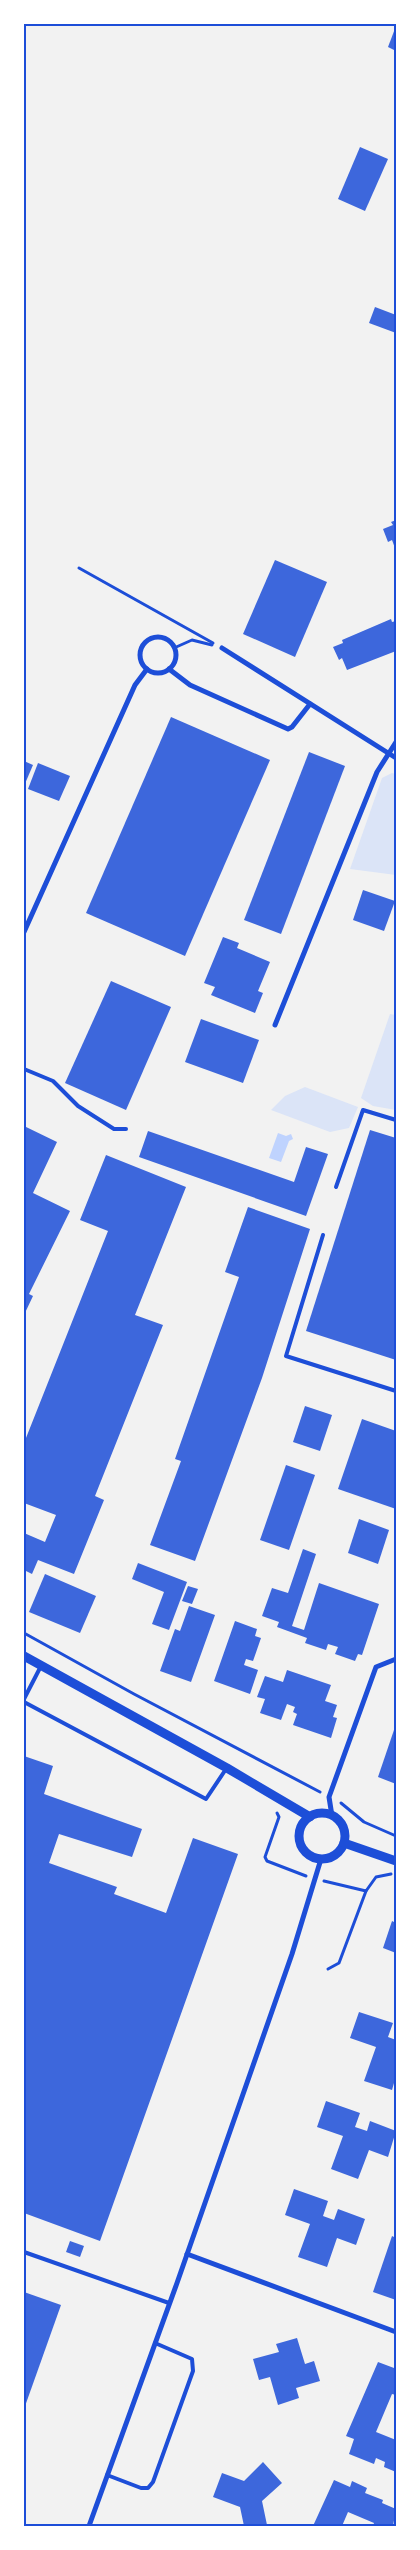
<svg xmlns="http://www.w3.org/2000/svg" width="420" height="2550" font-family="Poppins,sans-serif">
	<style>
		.green { fill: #dbe4f7 }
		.water { fill: #bfd3fe }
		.building { fill: #3d67dc }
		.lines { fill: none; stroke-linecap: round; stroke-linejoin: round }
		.path { stroke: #1d4ed8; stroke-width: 3 }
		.service { stroke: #1d4ed8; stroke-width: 4 }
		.minor { stroke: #1d4ed8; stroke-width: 5 }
		.tertiary { stroke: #1d4ed8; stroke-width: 9 }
		.neatline { fill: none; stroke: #1d4ed8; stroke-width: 2 }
	</style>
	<rect width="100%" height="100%" fill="#f2f2f2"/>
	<g class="green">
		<path d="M392 773 396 774V875L350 869 382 778Z"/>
		<path d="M390 1014 396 1015V1110L373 1106 361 1098Z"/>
		<path d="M305 1087 358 1107 349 1128 330 1132 271 1110 285 1096Z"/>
	</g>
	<path class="water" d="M278 1133 286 1136 291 1134 293 1139 289 1141 281 1162 269 1158Z"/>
	<g class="building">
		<path d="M396 26V51L388 47Z"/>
		<path d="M360 147 388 159 365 211 338 199Z"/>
		<path d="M375 307 396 315V333L369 323Z"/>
		<path d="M396 520V551L392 540 388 542 383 529 393 525 391 522Z"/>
		<path d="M275 560 327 582 295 657 243 634Z"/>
		<path d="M391 619 392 622 396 621V651L347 670 342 658 339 660 333 647 343 643 342 640Z"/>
		<path d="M171 717 270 760 185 956 86 913Z"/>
		<path d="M309 752 345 766 281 934 244 920Z"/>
		<path d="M24 761 33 765 24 786Z"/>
		<path d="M38 763 70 776 59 801 28 789Z"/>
		<path d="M363 890 395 901 384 931 353 920Z"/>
		<path d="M223 937 239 943 237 948 270 962 258 991 263 993 255 1013 211 995 215 987 204 983Z"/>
		<path d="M111 981 171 1007 126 1110 65 1083Z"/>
		<path d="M201 1019 259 1040 243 1083 185 1062Z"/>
		<path d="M24 1126 57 1142 33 1193 70 1211 29 1294 33 1296 24 1315Z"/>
		<path d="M370 1130 396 1138V1360L306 1331Z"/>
		<path d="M148 1131 294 1182 306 1147 328 1154 306 1216 139 1157Z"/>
		<path d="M106 1155 186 1187 135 1315 163 1325 95 1496 104 1500 74 1574 38 1560 32 1574 24 1570V1533L45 1542 56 1515 24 1503V1443L108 1231 80 1220Z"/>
		<path d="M248 1207 310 1229 262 1378 195 1561 150 1545 181 1461 175 1459 239 1277 225 1272Z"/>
		<path d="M305 1406 332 1415 320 1451 293 1442Z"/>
		<path d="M362 1419 396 1431V1509L338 1489Z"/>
		<path d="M286 1465 315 1475 289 1550 260 1540Z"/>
		<path d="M359 1519 389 1530 378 1564 348 1553Z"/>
		<path d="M303 1549 316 1554 292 1626 304 1630 319 1583 379 1604 362 1655 358 1654 355 1661 335 1654 338 1647 328 1644 326 1650 305 1643 307 1638 277 1627 279 1622 262 1616 272 1588 288 1593Z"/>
		<path d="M138 1563 187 1582 169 1630 152 1624 164 1592 132 1579Z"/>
		<path d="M45 1574 96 1596 80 1633 29 1612Z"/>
		<path d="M188 1586 198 1589 192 1604 182 1601Z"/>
		<path d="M189 1606 215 1615 191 1682 160 1671 175 1629 180 1631Z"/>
		<path d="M235 1621 257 1629 255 1636 261 1638 253 1661 246 1659 244 1665 258 1670 250 1694 214 1681Z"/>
		<path d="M287 1670 331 1685 325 1701 337 1705 333 1717 337 1718 331 1738 293 1725 297 1714 293 1712 295 1707 287 1704 281 1720 260 1713 265 1699 257 1697 265 1676 283 1682Z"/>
		<path d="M396 1724V1784L378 1777Z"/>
		<path d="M24 1756 53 1766 44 1794 142 1829 132 1857 59 1834 49 1863 117 1887 114 1894 166 1913 193 1838 238 1854 100 2241 24 2213V1830L26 1824H24Z"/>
		<path d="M392 1921 396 1923V1953L383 1948Z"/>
		<path d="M359 2012 393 2023 388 2037 396 2040V2076L392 2090 364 2081 376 2047 350 2038Z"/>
		<path d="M326 2101 360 2113 355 2127 367 2131 370 2121 396 2131 388 2157 369 2150 358 2179 331 2169 343 2136 317 2127Z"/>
		<path d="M294 2189 328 2201 323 2216 334 2220 338 2209 365 2219 356 2245 337 2238 327 2267 298 2257 310 2224 285 2215Z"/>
		<path d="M392 2236 396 2238V2300L373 2292Z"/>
		<path d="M70 2241 84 2246 80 2257 66 2252Z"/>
		<path d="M24 2292 61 2305 24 2409Z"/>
		<path d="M297 2338 305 2364 314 2361 320 2381 296 2388 299 2398 278 2405 270 2377 259 2380 253 2359 279 2352 276 2344Z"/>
		<path d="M378 2362 394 2368 396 2362V2395L392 2394 376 2432 396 2440V2472L384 2467 385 2462 376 2458 374 2464 349 2454 354 2439 346 2436Z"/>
		<path d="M263 2462 282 2483 262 2501 267 2525 244 2526 240 2507 213 2497 222 2473 244 2481Z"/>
		<path d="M334 2480 350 2487 352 2481 367 2488 365 2493 383 2500 382 2503 396 2509 393 2526H373L374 2523 348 2512 342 2526H313Z"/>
	</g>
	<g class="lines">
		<g class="path">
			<path d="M79 568 213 643"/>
			<path d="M174 648 192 640 212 645"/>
			<path d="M24 1633 134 1694 320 1792"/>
			<path d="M341 1803 364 1822 396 1836"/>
			<path d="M277 1813 279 1817 265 1857 267 1861 306 1876"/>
			<path d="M324 1881 366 1891 376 1877 391 1874"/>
			<path d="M328 1969 339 1963 366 1891"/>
		</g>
		<g class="service">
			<path d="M24 1069 53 1081 78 1106 114 1129H126"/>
			<path d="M336 1187 363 1110 396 1120"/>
			<path d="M323 1235 286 1356 396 1391"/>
			<path d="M24 1699 41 1666"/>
			<path d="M24 1702 206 1799 226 1769"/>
			<path d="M24 2252 169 2303"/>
			<path d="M107 2475 141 2488H148L153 2482 193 2371 192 2359 155 2343"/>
		</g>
		<g class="minor">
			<circle cx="158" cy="655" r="18"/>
			<path d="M222 648 396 758"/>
			<path d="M169 669 190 685 288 729 292 727 310 704"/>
			<path d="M24 932 135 685 147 669"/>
			<path d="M275 1025 377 772 396 742"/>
			<path d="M332 1816 329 1797 376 1667 396 1659"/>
			<path d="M187 2254 396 2332"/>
			<path d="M89 2526 177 2283 292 1954 321 1859"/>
		</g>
		<g class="tertiary">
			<path d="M24 1656 227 1768 310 1817"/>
			<circle cx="322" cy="1836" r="23"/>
			<path d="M344 1843 396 1861"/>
		</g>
	</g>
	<rect width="420" height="2550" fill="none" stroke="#ffffff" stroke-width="50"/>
	<rect x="25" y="25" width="370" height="2500" class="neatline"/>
</svg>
